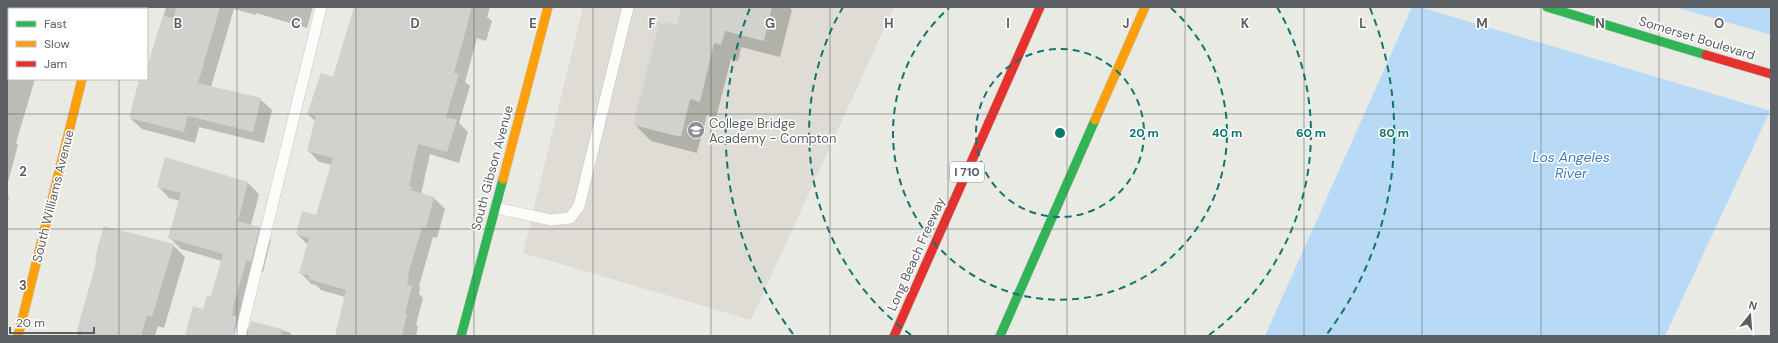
<svg xmlns="http://www.w3.org/2000/svg" width="1778" height="343" font-family="'DM Sans',sans-serif">
	<style>
		.education { fill: #dedcd4 }
		.water { fill: #b8daf6 }
		.pier { fill: #eaeae5 }
		.shadow { fill: #0003 }
		.building { fill: #d1d1ce }
		.lines { fill: none; stroke-linecap: round; stroke-linejoin: round }
		.lane-casing { stroke: #c7c7c7; stroke-width: 12 }
		.street-casing { stroke: #c7c7c7; stroke-width: 24 }
		.fast-casing { stroke: #c6c7c5; stroke-width: 10 }
		.slow-casing { stroke: #c6c7c5; stroke-width: 10 }
		.jam-casing { stroke: #c6c7c5; stroke-width: 10 }
		.lane { stroke: #fcfcfb; stroke-width: 11 }
		.street { stroke: #fcfcfb; stroke-width: 22 }
		.fast { stroke: #30b455; stroke-width: 9 }
		.slow { stroke: #ff9f0a; stroke-width: 9 }
		.jam { stroke: #e5322d; stroke-width: 9 }
		.grid { fill: none; stroke: #5b5e63; stroke-width: 1; stroke-opacity: 0.55 }
		.ring { fill: none; stroke: #0f766e; stroke-width: 2; stroke-dasharray: 7 5 }
		.labels { text-anchor: middle; dominant-baseline: central; stroke-width: 3; stroke-linejoin: round; paint-order: stroke }
		.shield { fill: #fff; stroke: #8c8e92; stroke-width: 1 }
		.shield-label { font-size: 12px; font-weight: bold; fill: #5b5e63 }
		.street-label { font-size: 13px; fill: #5b5e63; stroke: #fff }
		.poi-label { font-size: 13px; fill: #5b5e63; stroke: #fff; text-anchor: start }
		.water-label { font-size: 14px; font-style: italic; fill: #4379b7; stroke: #fff }
		.grid-label { font-size: 13px; text-anchor: middle; font-weight: bold; fill: #5b5e63; stroke: #fff; stroke-width: 3; stroke-linejoin: round; paint-order: stroke }
		.centre { fill: #0f766e; stroke: #fff; stroke-width: 2 }
		.ring-label { font-size: 12px; text-anchor: middle; font-weight: bold; fill: #0f766e; stroke: #fff; stroke-width: 3; stroke-linejoin: round; paint-order: stroke }
	</style>
	<rect width="100%" height="100%" fill="#eaeae5"/>
	<path class="education" d="M583 7H894L751 320 523 253Z"/>
	<path class="water" d="M1412 7H1771V109L1665 336H1265Z"/>
	<path class="pier" d="M1420 7H1675L1771 35V111Z"/>
	<g class="shadow">
		<path d="M7 7H51L50 9H9V79H35L16 143 18 145 7 186Z"/>
		<path d="M166 7H313L307 28 256 13V15L234 9 211 87 260 99 272 110 264 143 199 127 195 143 142 129 130 118 144 79H147V71Z"/>
		<path d="M355 7H490L487 17 492 21 486 41 477 38 465 82 470 86 459 123 468 132 459 163 430 154 421 194 434 198 445 209 437 238 433 237 419 286 420 288 419 294 423 298 416 325 418 326 416 336H343L345 297 321 290 316 285 311 284 300 272 308 245 297 234 317 216 332 165 319 162 308 150 315 121 308 114 334 78Z"/>
		<path d="M682 7H789L792 10 780 57 741 47 738 61 731 59 716 118 707 115 697 153 651 141 634 124 677 26Z"/>
		<path d="M248 183 259 194 251 225 259 228 271 239 263 272 259 271 244 324 249 330 252 322 289 332 293 336H186L212 297 222 261 181 249 169 237 180 201 169 198 158 186Z"/>
		<path d="M7 194 9 197 7 204Z"/>
		<path d="M173 245 185 257 164 328 158 326 155 336H77L97 260 96 259Z"/>
	</g>
	<g class="building">
		<path d="M176 7H220L198 83 261 98 253 132 188 116 184 132 129 118 139 80 143 81V79H147V67L163 15 174 19Z"/>
		<path d="M354 7H472L454 73 459 74 446 117 457 120 447 152 418 144 409 186 412 187 411 190 434 197 426 228 422 227 408 275H409L407 284 412 286 405 314H407L402 336H335L346 290 308 279 310 276 299 273 309 238 296 234 302 211 316 215 333 158 307 151 316 116 307 114 321 73 333 77Z"/>
		<path d="M681 7H772L764 41 725 31 721 45 714 43 700 102 690 99 681 137 633 125 659 23 666 25V22L677 25Z"/>
		<path d="M165 157 248 182 238 221 260 227 251 262 247 260 234 303 232 315 237 317 233 336H185L193 306 203 309 207 295 211 296 223 254 168 238 181 193 157 187Z"/>
		<path d="M104 226 174 244 152 317 147 315 141 336H82L84 332 77 330 97 260 95 259 98 246Z"/>
		<path d="M251 321 282 329 281 336H247Z"/>
	</g>
	<g class="lines">
		<g class="lane-casing">
			<g id="lane">
				<path d="M496 208 551 220 570 218 579 206 628 7"/>
				<path d="M240 336 321 7"/>
			</g>
		</g>
		<g class="street-casing">
			<path id="street" d="M99 9V7"/>
		</g>
		<g class="fast-casing">
			<g id="fast">
				<path d="M1547 7 1706 55"/>
				<path d="M461 336 503 179"/>
				<path d="M1000 336 1095 120"/>
			</g>
		</g>
		<g class="slow-casing">
			<g id="slow">
				<path d="M1095 120 1145 7"/>
				<path d="M503 179 548 7"/>
				<path d="M18 336 82 79"/>
			</g>
		</g>
		<g class="jam-casing">
			<g id="jam">
				<path d="M1706 55 1771 74"/>
				<path d="M894 336 1040 7"/>
			</g>
		</g>
		<use href="#lane" class="lane"/>
		<use href="#street" class="street"/>
		<use href="#fast" class="fast"/>
		<use href="#slow" class="slow"/>
		<use href="#jam" class="jam"/>
	</g>
	<path class="grid" d="M119 7V9M237 7V336M356 7V336M474 7V336M593 7V336M711 7V336M830 7V336M948 7V336M1067 7V336M1185 7V336M1304 7V336M1422 7V336M1541 7V336M1659 7V336M119 79V336M7 114H1771M7 229H1771"/>
	<g class="ring">
		<circle cx="1060" cy="133" r="84"/>
		<path d="M1171 8A167 167 0 1 1 949 8"/>
		<path d="M911 335A251 251 0 0 1 843 7M1277 7A251 251 0 0 1 1209 335"/>
		<path d="M793 334A334 334 0 0 1 750 8M1370 8A334 334 0 0 1 1327 334"/>
	</g>
	<defs>
		<g id="school-disc" transform="scale(0.9)"><circle r="9.5" fill="#8d8f90" stroke="#fff"/><path d="M0-5L7-2L0 1L-7-2ZM-4 1L0 2.5L4 1V4Q0 6-4 4Z" fill="#fff"/></g>
	</defs>
	<g fill-rule="evenodd">
		<use href="#school-disc" x="696" y="130"/>
	</g>
	<g class="labels">
		<rect class="shield" x="950" y="162" width="34" height="20" rx="3"/>
		<g class="shield-label">
			<text x="967" y="172">I 710</text>
		</g>
		<g class="street-label">
			<text transform="translate(1697 38) rotate(17)">Somerset Boulevard</text>
			<text transform="translate(492 168) rotate(-75)">South Gibson Avenue</text>
			<text transform="translate(53 196) rotate(-76)">South Williams Avenue</text>
			<text transform="translate(916 254) rotate(-66)">Long Beach Freeway</text>
		</g>
		<g class="poi-label">
			<text x="709" y="123">College Bridge<tspan x="709" dy="15">Academy - Compton</tspan></text>
		</g>
		<g class="water-label">
			<text x="1571" y="157">Los Angeles<tspan x="1571" dy="16">River</tspan></text>
		</g>
	</g>
	<g class="grid-label">
		<text x="178" y="28">B</text>
		<text x="296" y="28">C</text>
		<text x="415" y="28">D</text>
		<text x="533" y="28">E</text>
		<text x="652" y="28">F</text>
		<text x="770" y="28">G</text>
		<text x="889" y="28">H</text>
		<text x="1008" y="28">I</text>
		<text x="1126" y="28">J</text>
		<text x="1245" y="28">K</text>
		<text x="1363" y="28">L</text>
		<text x="1482" y="28">M</text>
		<text x="1600" y="28">N</text>
		<text x="1719" y="28">O</text>
		<text x="23" y="176">2</text>
		<text x="23" y="290">3</text>
	</g>
	<circle cx="1060" cy="133" r="6" class="centre"/>
	<g class="ring-label">
		<text x="1144" y="137">20 m</text>
		<text x="1227" y="137">40 m</text>
		<text x="1311" y="137">60 m</text>
		<text x="1394" y="137">80 m</text>
	</g>
	<rect width="1778" height="343" fill="none" stroke="#5b5e63" stroke-width="16"/>
	<rect x="8" y="8" width="140" height="72" fill="#ffffff" stroke="#bdbfc1"/>
	<rect x="16" y="21" width="20" height="6" fill="#30b455" stroke="#bdbfc1"/>
	<text x="44" y="28" font-size="12" fill="#5b5e63">Fast</text>
	<rect x="16" y="41" width="20" height="6" fill="#ff9f0a" stroke="#bdbfc1"/>
	<text x="44" y="48" font-size="12" fill="#5b5e63">Slow</text>
	<rect x="16" y="61" width="20" height="6" fill="#e5322d" stroke="#bdbfc1"/>
	<text x="44" y="68" font-size="12" fill="#5b5e63">Jam</text>
	<g transform="translate(1750 315) rotate(17)" stroke="#ffffff" stroke-width="3" paint-order="stroke">
	<path d="M0-3L7 15L0 10L-7 15Z" fill="#5b5e63"/>
	<text y="-6" font-size="11" font-weight="bold" text-anchor="middle" fill="#5b5e63">N</text>
	</g>
	<path d="M10 327v6h84v-6" fill="none" stroke="#5b5e63" stroke-width="2"/>
	<text x="16" y="327" font-size="12" fill="#5b5e63" stroke="#ffffff" stroke-width="3" paint-order="stroke">20 m</text>
</svg>
